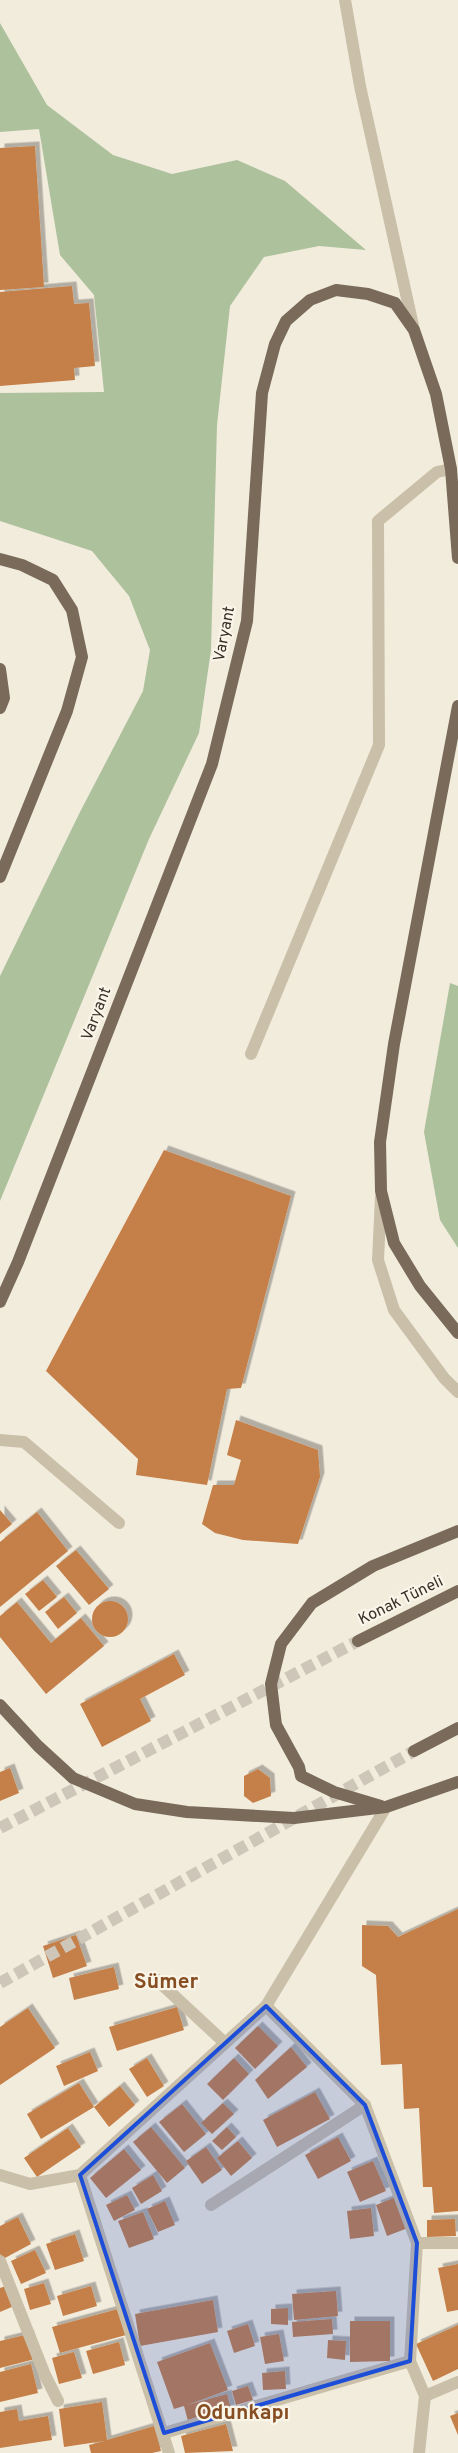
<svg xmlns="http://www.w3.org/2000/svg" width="458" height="2453" font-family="Overpass,sans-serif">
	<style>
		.green { fill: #adc19c }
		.building { fill: #c57f48; filter: url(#shadow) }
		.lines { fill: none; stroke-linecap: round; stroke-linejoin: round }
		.major-tunnel { stroke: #cdc6b9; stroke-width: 12; stroke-dasharray: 12 6; stroke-linecap: butt }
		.minor { stroke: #cabfa8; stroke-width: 12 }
		.major { stroke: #796a5a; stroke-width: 12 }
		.marked { fill: #1d4ed8; fill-opacity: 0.2; stroke: #1d4ed8; stroke-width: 4; stroke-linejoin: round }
		.labels { text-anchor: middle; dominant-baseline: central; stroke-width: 4.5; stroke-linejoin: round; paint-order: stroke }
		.street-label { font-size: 16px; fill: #373028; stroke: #faf5e9 }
		.district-label { font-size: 21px; font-weight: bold; fill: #864e22; stroke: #faf5e9 }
	</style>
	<defs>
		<filter id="shadow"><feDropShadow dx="4.5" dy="-4.5" stdDeviation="0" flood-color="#0004"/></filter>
	</defs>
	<rect width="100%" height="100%" fill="#f2ecdd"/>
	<g class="green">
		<path d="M0 23 47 105 113 155 172 174 237 160 285 181 366 250 319 246 264 257 230 306 217 425 211 650 199 733 149 839 0 1201V976L80 812 143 691 150 650 129 596 92 551 0 521V393L104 392 94 295 60 255 39 129 0 132Z"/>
		<path d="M450 983 458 986V1248L440 1220 424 1132Z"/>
	</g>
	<g class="building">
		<path d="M35 146 44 287 0 290V148Z"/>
		<path d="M72 286 74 304 89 303 95 366 74 368 75 380 0 386V292Z"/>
		<path d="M164 1150 291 1196 241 1388 227 1389 207 1485 136 1475 138 1459 46 1371Z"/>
		<path d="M236 1420 318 1450 320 1477 298 1544 243 1540 215 1533 202 1524 213 1485H234L241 1460 227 1455Z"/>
		<path d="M0 1510 12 1524 0 1534Z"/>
		<path d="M37 1512 68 1551 0 1607V1542Z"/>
		<path d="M76 1550 109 1589 89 1605 56 1566Z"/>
		<path d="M43 1580 57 1597 39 1611 25 1594Z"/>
		<path d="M64 1597 77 1613 58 1629 45 1612Z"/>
		<circle cx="110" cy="1619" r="18"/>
		<path d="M17 1602 51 1643 81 1618 104 1646 46 1694 0 1637V1616Z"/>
		<path d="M174 1654 185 1675 140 1699 151 1721 102 1747 80 1704Z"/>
		<path d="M10 1768 19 1793 0 1801V1772Z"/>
		<path d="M258 1769 270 1778 271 1796 253 1803 244 1796V1776Z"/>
		<path d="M458 1909V2211L434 2213 432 2187H423L419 2108 404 2109 402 2064 381 2065 376 1975 362 1966V1925L388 1926 398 1937Z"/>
		<path d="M76 1935 87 1966 53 1978 43 1946Z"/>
		<path d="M114 1967 119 1989 74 2000 69 1978Z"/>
		<path d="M177 2007 184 2030 117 2051 109 2027Z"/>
		<path d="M28 2008 55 2048 0 2085V2027Z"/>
		<path d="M258 2026 278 2046 255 2069 235 2048Z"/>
		<path d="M291 2047 307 2067 268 2099 255 2080Z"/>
		<path d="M90 2052 98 2071 64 2086 56 2066Z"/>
		<path d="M147 2058 164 2086 147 2097 129 2069Z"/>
		<path d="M234 2058 249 2074 223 2100 207 2084Z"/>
		<path d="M79 2083 94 2107 41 2139 27 2114Z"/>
		<path d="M120 2086 135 2105 109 2127 94 2107Z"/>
		<path d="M315 2092 330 2119 277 2147 263 2120Z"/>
		<path d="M223 2103 234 2114 212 2134 201 2123Z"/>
		<path d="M182 2104 206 2134 184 2152 159 2122Z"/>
		<path d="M151 2127 185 2168 167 2183 133 2142Z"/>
		<path d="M227 2127 236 2137 222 2150 212 2141Z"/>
		<path d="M68 2128 81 2147 37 2177 24 2158Z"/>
		<path d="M338 2137 351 2161 318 2179 305 2155Z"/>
		<path d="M238 2141 252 2158 231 2176 217 2158Z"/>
		<path d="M206 2147 222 2170 202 2184 186 2161Z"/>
		<path d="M124 2149 141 2170 106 2198 90 2178Z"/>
		<path d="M373 2161 386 2191 360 2202 347 2172Z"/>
		<path d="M153 2175 162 2191 141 2204 132 2188Z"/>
		<path d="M127 2195 135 2210 114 2221 106 2205Z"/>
		<path d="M396 2197 408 2228 387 2236 376 2205Z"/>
		<path d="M165 2201 175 2225 158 2232 147 2209Z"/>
		<path d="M371 2208 374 2236 350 2239 347 2211Z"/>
		<path d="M143 2212 154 2239 129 2248 118 2221Z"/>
		<path d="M18 2217 31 2244 3 2259 0 2254V2226Z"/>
		<path d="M455 2219 456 2236 427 2237V2220Z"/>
		<path d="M75 2234 84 2261 55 2270 46 2244Z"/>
		<path d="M35 2250 46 2273 21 2284 11 2261Z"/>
		<path d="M458 2264V2310L447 2312 438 2268Z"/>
		<path d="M44 2283 51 2304 30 2310 24 2289Z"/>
		<path d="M6 2286 14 2306 0 2312V2288Z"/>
		<path d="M91 2286 97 2306 63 2316 57 2296Z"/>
		<path d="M336 2291 338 2316 294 2320 292 2294Z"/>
		<path d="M213 2300 218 2332 140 2346 135 2314Z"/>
		<path d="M288 2308V2325L271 2324V2309Z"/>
		<path d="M118 2309 126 2335 60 2353 52 2327Z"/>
		<path d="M332 2319 333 2334 293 2337 292 2322Z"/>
		<path d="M350 2321H390V2361L350 2362Z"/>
		<path d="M248 2324 255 2346 234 2353 227 2331Z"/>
		<path d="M458 2325V2369L433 2381 416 2344Z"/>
		<path d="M29 2334 35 2359 0 2368V2341Z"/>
		<path d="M279 2334 284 2361 265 2364 260 2337Z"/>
		<path d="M328 2340 346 2341 345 2360 327 2358Z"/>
		<path d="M119 2342 125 2365 93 2374 86 2351Z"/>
		<path d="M210 2343 228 2390 187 2405 227 2394 231 2409 188 2421 184 2406 174 2409 157 2362Z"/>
		<path d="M74 2352 82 2378 59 2384 52 2358Z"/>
		<path d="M31 2364 38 2393 0 2402V2372Z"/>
		<path d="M285 2371 286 2389 263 2390 262 2373Z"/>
		<path d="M248 2386 253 2400 236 2405 232 2391Z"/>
		<path d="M102 2402 107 2440 154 2426 161 2451 152 2453H91L89 2445 104 2441 64 2447 59 2409Z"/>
		<path d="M17 2409 19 2421 48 2416 52 2440 0 2448V2412Z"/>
		<path d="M458 2413V2435L450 2416Z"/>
		<path d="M226 2424 233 2451 185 2453 181 2436Z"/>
	</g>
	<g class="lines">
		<g class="major-tunnel">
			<path d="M0 1828 358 1641"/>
			<path d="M0 1983 414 1751"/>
		</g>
		<g class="minor">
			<path d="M345 0 360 86 414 330"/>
			<path d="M251 1054 379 745 378 521 437 472 451 469"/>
			<path d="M381 1197 378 1260 394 1310 444 1378 458 1392"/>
			<path d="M0 1440 24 1442 119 1523"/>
			<path d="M156 1979 225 2043"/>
			<path d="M266 2006 386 1807"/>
			<path d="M0 2175 30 2184 80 2175 266 2006 365 2105 417 2243H458"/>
			<path d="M80 2175 169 2453"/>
			<path d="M211 2205 365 2105"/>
			<path d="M417 2243 410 2361 425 2396 419 2453"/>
			<path d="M0 2261 45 2375 58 2401"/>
			<path d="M425 2396 458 2382"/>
			<path d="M164 2433 410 2361"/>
		</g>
		<g class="major">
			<path d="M0 559 22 565 53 580 72 610 82 657 67 711 0 877"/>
			<path d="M0 669 4 698 0 708"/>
			<path d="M458 706 394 1044 380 1142 381 1191 394 1243 420 1286 458 1333"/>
			<path d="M0 1302 18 1262 212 764 247 621 262 393 275 344 286 321 310 300 336 290 368 294 395 303 414 330 436 394 451 469 458 558"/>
			<path d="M358 1641 458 1591"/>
			<path d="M0 1705 38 1746 73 1778 135 1804 187 1812 294 1818 386 1807 458 1782"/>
			<path d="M414 1751 458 1728"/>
			<path d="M381 1806 334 1792 301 1776 299 1767 276 1725 271 1684 281 1644 312 1603 373 1566 458 1531"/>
		</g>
	</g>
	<path class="marked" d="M266 2006 365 2105 417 2243 410 2361 164 2433 80 2175Z"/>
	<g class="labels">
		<g class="street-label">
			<text transform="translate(225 634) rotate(-79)">Varyant</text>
			<text transform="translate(97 1014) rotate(-69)">Varyant</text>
			<text transform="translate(401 1601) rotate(-26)">Konak Tüneli</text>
		</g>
		<g class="district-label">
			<text x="166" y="1982">Sümer</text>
			<text x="243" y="2413">Odunkapı</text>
		</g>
	</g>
</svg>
